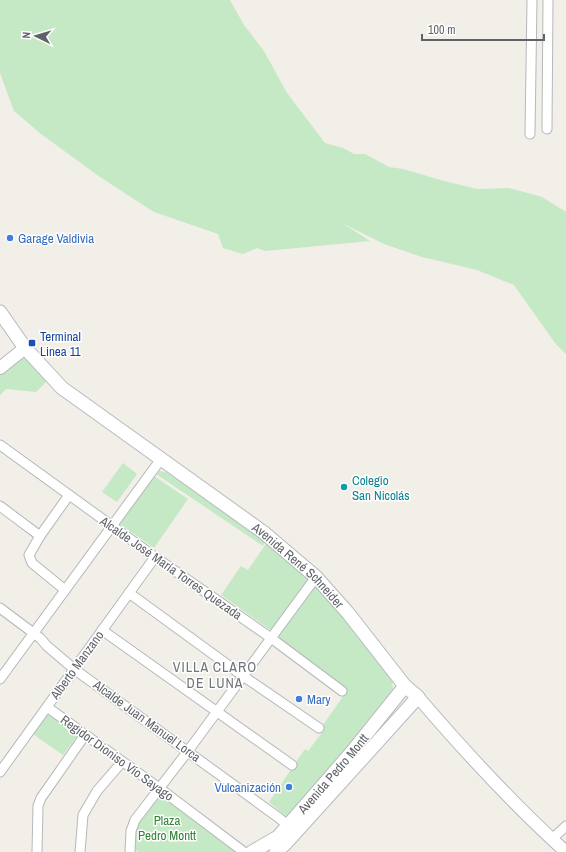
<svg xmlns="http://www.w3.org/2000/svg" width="566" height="852" font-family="'Archivo Narrow',sans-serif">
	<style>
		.green { fill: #c5e8c5 }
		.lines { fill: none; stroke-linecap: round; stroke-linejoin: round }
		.minor-casing { stroke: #b5b8bc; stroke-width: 11 }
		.tertiary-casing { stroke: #b5b8bc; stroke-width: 14 }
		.secondary-casing { stroke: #b6babf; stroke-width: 15 }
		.minor { stroke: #fff; stroke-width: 9 }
		.tertiary { stroke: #fff; stroke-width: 12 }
		.secondary { stroke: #fff; stroke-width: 13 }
		.shop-dot { fill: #3f7fe0; stroke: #fff; stroke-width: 1.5 }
		.transit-dot { fill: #1a4fb4; stroke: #fff; stroke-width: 1.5 }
		.culture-dot { fill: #0f9aa8; stroke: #fff; stroke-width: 1.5 }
		.labels { text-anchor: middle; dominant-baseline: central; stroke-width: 3; stroke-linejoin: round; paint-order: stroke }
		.shop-label { font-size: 13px; fill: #366cbe; stroke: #fff; text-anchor: start }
		.transit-label { font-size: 13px; fill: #164399; stroke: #fff; text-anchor: start }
		.culture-label { font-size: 13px; fill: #0d838f; stroke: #fff; text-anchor: start }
		.street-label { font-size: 13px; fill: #5f6368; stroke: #fff }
		.park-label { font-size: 13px; fill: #348238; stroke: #fff }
		.neighbourhood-label { font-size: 14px; letter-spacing: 1px; fill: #70757a; stroke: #fff }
	</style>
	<rect width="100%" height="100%" fill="#f1efe8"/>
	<g class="green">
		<path d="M0 0H230L244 25 264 51 287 93 325 143 343 148 354 154H365L389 167 403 169 444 181 477 189 509 188 542 197 566 212V354L555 343 514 285 477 270 422 257 384 244 342 223 370 241 265 251 257 248 243 254 223 248 218 234 154 212 100 177 41 134 14 111 0 73Z"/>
		<path d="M23 355 47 381 36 392 6 389 0 395V374Z"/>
		<path d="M123 463 137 474 117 502 102 492Z"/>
		<path d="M159 471 166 472 266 540 263 546 156 474Z"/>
		<path d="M154 476 188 499 154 548 120 524Z"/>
		<path d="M268 541 309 574 308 582 274 629H269L221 595 241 566 248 570Z"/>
		<path d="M312 588H317L340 611 392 681 393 689 292 814 287 817 269 802 305 749 308 751 324 730 321 728 346 692 280 640 279 634Z"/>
		<path d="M46 711 77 733V736L63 755 30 732Z"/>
		<path d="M161 792 237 852H138L134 848 135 828Z"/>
	</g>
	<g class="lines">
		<g class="minor-casing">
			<g id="minor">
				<path d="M547 129 548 0"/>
				<path d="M530 134 532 0"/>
				<path d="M0 445 155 557 271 638 342 691"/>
				<path d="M0 506 40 536"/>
				<path d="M65 590 32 563 29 555 40 536 69 495"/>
				<path d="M129 593 243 676 319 728"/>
				<path d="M0 608 40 638 47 646 74 669 279 818 292 829"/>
				<path d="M102 630 292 765"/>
				<path d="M0 679 161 459"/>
				<path d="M47 707 159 788 244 852"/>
				<path d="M0 772 155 557"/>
				<path d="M552 839 566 826"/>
				<path d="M37 852 38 806 41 798 85 735"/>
				<path d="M80 852 83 815 97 791 122 762"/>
				<path d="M130 852 131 831 135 820 188 751 316 577"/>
			</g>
		</g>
		<g class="tertiary-casing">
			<g id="tertiary">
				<path d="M0 368 25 348"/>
				<path d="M418 697C465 752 513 804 566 852"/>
			</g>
		</g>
		<g class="secondary-casing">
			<g id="secondary">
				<path id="s1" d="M0 312 25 348 62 388 263 532 316 577 348 613 405 686 418 697 286 843 276 852"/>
				<path id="s2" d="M252 852 278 837 351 753 405 686"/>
			</g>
		</g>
		<use href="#minor" class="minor"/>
		<use href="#tertiary" class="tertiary"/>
		<use href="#secondary" class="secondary"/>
	</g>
	<g class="shop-dot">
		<circle cx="10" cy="238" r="4"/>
		<circle cx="299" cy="699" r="4"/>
		<circle cx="289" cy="787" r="4"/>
	</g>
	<rect class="transit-dot" x="28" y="339" width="8" height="8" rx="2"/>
	<circle class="culture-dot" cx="344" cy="487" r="4"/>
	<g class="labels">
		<g class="shop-label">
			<text x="18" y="238">Garage Valdivia</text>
			<text x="307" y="699">Mary</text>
			<text x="281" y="787" text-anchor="end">Vulcanización</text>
		</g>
		<g class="transit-label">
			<text x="40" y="336">Terminal<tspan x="40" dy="15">Linea 11</tspan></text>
		</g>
		<g class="culture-label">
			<text x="352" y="480">Colegio<tspan x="352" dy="15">San Nicolás</tspan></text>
		</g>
		<g class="street-label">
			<text stroke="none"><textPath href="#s1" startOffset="394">Avenida René Schneider</textPath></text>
			<text transform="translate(171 568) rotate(35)">Alcalde José María Torres Quezada</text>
			<text transform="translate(77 665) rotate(-54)">Alberto Manzano</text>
			<text transform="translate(147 721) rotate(36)">Alcalde Juan Manuel Lorca</text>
			<text transform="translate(117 758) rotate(36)">Regidor Dioniso Vío Sayago</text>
			<text stroke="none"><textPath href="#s2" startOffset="114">Avenida Pedro Montt</textPath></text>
		</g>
		<g class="park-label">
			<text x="167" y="820">Plaza<tspan x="167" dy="15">Pedro Montt</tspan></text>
		</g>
		<g class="neighbourhood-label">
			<text x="215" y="667">VILLA CLARO<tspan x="215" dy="16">DE LUNA</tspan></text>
		</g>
	</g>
	<g transform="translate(36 36) rotate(275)" stroke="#ffffff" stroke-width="3" paint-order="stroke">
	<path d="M0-3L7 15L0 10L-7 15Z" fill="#5f6368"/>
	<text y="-6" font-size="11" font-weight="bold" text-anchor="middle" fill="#5f6368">N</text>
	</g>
	<path d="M422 34v6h122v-6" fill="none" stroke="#5f6368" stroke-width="2"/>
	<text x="428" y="34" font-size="12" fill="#5f6368" stroke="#ffffff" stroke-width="3" paint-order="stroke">100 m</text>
</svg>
